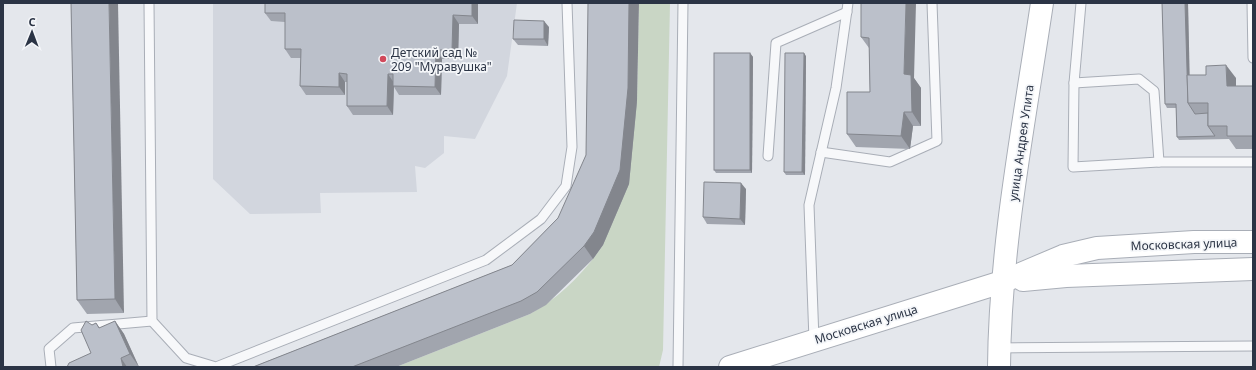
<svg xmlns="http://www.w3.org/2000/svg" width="1256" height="370" font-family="'Noto Sans',sans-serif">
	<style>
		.built { fill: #d2d6de }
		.green { fill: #c9d6c5 }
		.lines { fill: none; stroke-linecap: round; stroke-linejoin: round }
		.lane-casing { stroke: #a9aeb7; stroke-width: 11 }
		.secondary-casing { stroke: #a9aeb7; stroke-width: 24 }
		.lane { stroke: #f7f8fa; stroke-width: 9 }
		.secondary { stroke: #fff; stroke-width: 22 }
		.wall { fill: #a1a5ae }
		.shaded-wall { fill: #83868d }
		.building { fill: #bbc0ca; stroke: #83868d }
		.poi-dot { fill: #d1495b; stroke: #f4f6f9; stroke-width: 1.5 }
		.labels { text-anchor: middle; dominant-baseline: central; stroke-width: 3.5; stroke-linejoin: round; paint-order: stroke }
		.poi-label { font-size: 12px; fill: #2b3445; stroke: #f4f6f9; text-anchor: start }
		.street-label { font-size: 12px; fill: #2b3445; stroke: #f4f6f9 }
	</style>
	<rect width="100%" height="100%" fill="#e4e7ec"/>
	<path class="built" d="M213 3H517L507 76 475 139 444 136V153L425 168 415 166 417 192 320 193 321 213 250 214 213 179Z"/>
	<path class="green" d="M639 3H670L663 350 659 367H396L530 314C558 299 585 272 603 245L637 101Z"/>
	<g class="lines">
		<g class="lane-casing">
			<g id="lane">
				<path d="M149 3 152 321 186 358 216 367 486 260 541 219 566 186 572 147 567 3"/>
				<path d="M1081 3 1074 83 1073 167 1159 162H1253"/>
				<path d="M1252 3 1253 58"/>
				<path d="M1074 83 1139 79 1154 91 1159 162"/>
				<path d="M821 152 890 162 937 141 932 3"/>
				<path d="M768 156 776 43 847 12"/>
				<path d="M814 340 809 205 836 88 848 3"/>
				<path d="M999 348 1253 346"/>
				<path d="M51 367 49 349 73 328 152 321"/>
				<path d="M678 367 683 3"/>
			</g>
		</g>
		<g class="secondary-casing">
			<g id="secondary">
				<path d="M1023 280 1066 276 1253 269"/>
				<path d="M730 367 1002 282 1063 256 1097 248 1194 242H1253"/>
				<path d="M999 367C1000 245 1024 124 1042 3"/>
			</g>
		</g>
		<use href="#lane" class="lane"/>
		<use href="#secondary" class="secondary"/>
	</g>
	<g class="wall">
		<path d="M71 3 124 313 87 314 77 300Z"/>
		<path d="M265 3H478V24H459L458 59H442L441 95H399L394 87 393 115H353L347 106V82H345V95H306L300 86 301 58H291L285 49V22L271 21 265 13Z"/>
		<path d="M861 3 921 88V126H913L910 149 856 147 847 134 870 92 869 48 861 37Z"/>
		<path d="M1162 3H1188L1189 75 1236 78V86H1253V149H1236L1229 139 1179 140 1177 137 1176 108H1167L1165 104Z"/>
		<path d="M549 27 548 46 518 45 513 39Z"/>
		<path d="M750 53 753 57 752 173H716L714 170Z"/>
		<path d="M806 56 805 175H786L784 172Z"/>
		<path d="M637 101 629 184 603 245 593 259 546 305 530 314 396 367H253L512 265 558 218Z"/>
		<path d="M746 189 745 225 707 224 703 217Z"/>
		<path d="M115 321 124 334 139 367H67L91 353 92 325 96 323 100 328Z"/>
	</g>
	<g class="shaded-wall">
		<path d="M109 3H118L124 313 115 299Z"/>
		<path d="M472 3H478V24L472 16Z"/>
		<path d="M629 3H639L637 101 629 184 603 245 593 259 584 246Z"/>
		<path d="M906 3H916L914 78 921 88V126L912 112 904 74Z"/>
		<path d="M1185 3H1188L1190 89 1187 85Z"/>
		<path d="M453 15 459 24 458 59 452 50Z"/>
		<path d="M544 21 549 27 548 46 544 39Z"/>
		<path d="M436 50 442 59 441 95 435 87Z"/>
		<path d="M750 53 753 57 752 173 750 170Z"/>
		<path d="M804 53 806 56 805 175 802 172Z"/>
		<path d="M1226 65 1236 78V100L1227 86Z"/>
		<path d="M339 73 345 82V95L339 87Z"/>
		<path d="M388 74 394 83 393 115 387 106Z"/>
		<path d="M904 112 913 126 910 149 901 136Z"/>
		<path d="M741 183 746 189 745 225 740 219Z"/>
		<path d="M115 321 124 334 139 367 130 354Z"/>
		<path d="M121 358 127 367H123Z"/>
	</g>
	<g class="building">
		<path d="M71 3H109L115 299 77 300Z"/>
		<path d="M265 3H472V16L453 15 452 50H436L435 87 393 86V74H388L387 106H347V74L339 73V87L300 86 301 49H285V13H265Z"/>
		<path d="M588 3H629L628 88 620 170 594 232 584 246 537 292 521 301 352 367H253L512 265 558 218 586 155Z"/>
		<path d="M861 3H906L904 74 911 75 912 112H904L901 136 847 134V92H870L869 38 861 37Z"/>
		<path d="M1162 3H1185L1188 103 1195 114 1208 113V126L1215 136 1177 137 1176 104H1165Z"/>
		<path d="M514 20 544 21V39H513Z"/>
		<rect x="714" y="53" width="36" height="117"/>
		<path d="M785 53H804L802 172H784Z"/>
		<path d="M1226 65 1227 86H1253V136H1227V126H1208V103H1188L1187 75H1206V66Z"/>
		<path d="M704 182 741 183 740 219 703 217Z"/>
		<path d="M86 321 92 325 96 323 99 328 115 321 130 354 121 358 123 367H67L69 363 91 353 81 330Z"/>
	</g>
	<circle class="poi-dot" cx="383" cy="59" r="4"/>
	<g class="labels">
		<g class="poi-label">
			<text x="391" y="52">Детский сад №<tspan x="391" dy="14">209 "Муравушка"</tspan></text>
		</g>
		<g class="street-label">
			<text transform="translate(1021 143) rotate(-82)">улица Андрея Упита</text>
			<text transform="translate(1184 244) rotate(-2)">Московская улица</text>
			<text transform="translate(866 324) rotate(-17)">Московская улица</text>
		</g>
	</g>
	<rect width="1256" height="370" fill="none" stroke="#2b3445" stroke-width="8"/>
	<g transform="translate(32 32) rotate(1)" stroke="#f4f6f9" stroke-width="3" paint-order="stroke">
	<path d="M0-3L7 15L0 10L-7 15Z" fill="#2b3445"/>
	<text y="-6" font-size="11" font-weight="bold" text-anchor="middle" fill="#2b3445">С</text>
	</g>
</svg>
